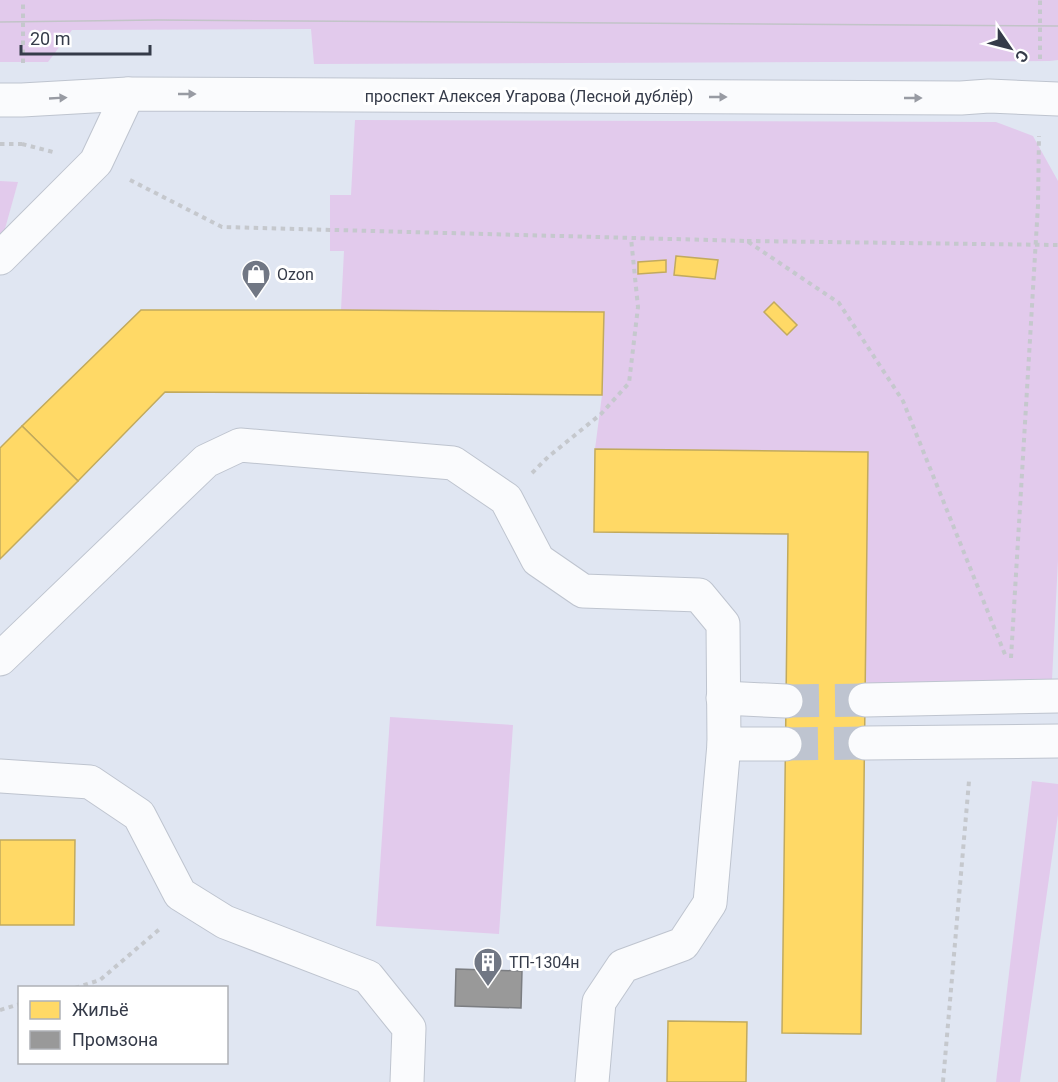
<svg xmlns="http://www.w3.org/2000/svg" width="1058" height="1082" font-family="Roboto,sans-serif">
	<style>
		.green { fill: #e2caec }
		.homes { fill: #ffd966; stroke: #c2aa5d; stroke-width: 1.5 }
		.industry { fill: #999; stroke: #7b7d81; stroke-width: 1.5 }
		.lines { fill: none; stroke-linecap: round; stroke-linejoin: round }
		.minor-tunnel { stroke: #bec4d0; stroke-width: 33; stroke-dasharray: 33 16; stroke-linecap: butt }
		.minor-casing { stroke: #bec4cf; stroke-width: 35 }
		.path { stroke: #c5c8cd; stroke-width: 4; stroke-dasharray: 4.5 4.5; stroke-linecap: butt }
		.minor { stroke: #fafbfd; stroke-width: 33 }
		.tram { stroke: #c2c4c8; stroke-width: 1.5 }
		.oneway { fill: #989ba3 }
		.labels { text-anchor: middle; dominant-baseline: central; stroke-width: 6; stroke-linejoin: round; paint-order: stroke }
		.street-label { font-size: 16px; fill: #353b49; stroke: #fff }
		.poi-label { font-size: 16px; fill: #353b49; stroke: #fff; text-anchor: start }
	</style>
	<rect width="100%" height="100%" fill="#e0e6f2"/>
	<g class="green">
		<path d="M0 0H1058V60L1050 61 314 64 311 29 72 30 48 62H0Z"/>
		<path d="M355 120 996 122 1033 136 1058 181V560L1052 680 865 684 868 452 595 449 602 395 604 312 341 310 344 251H330V195H351Z"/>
		<path d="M0 181 18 182 3 236H0Z"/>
		<path d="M390 717 513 725 499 934 376 926Z"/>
		<path d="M1032 781 1058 784V815L1020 1082H996Z"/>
	</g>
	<g class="homes">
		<path d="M676 256 718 260 715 279 674 275Z"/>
		<path d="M666 260V272L638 274V262Z"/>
		<path d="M774 302 797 325 787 335 764 312Z"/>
		<path d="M141 310H341L604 312 602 395 165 392 78 481 22 426Z"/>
		<path d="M22 426 78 481 0 559V448Z"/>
		<path d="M595 449 868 452 861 1034 782 1033 788 534 594 532Z"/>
		<path d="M0 840H75L74 925H0Z"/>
		<path d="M668 1021 747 1022 746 1082H667Z"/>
	</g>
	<path class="industry" d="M456 969 522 971 521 1008 455 1006Z"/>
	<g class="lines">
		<g class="minor-tunnel">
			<path d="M786 701 865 700"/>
			<path d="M785 744 865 743"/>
		</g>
		<g class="minor-casing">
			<g id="minor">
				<path d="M0 100H22L128 94 961 98 989 96 1058 99"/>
				<path d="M0 258 96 162 128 94"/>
				<path d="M0 659 206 461 240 445 453 463 506 499 538 560 583 591 699 595 723 624 724 744 710 903 683 944 623 966 599 1002 592 1082"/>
				<path d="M723 698 786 701"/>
				<path d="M865 700 1058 696"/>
				<path d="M865 743 1058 741"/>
				<path d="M724 744H785"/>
				<path d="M0 776 90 782 139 815 180 894 225 922 368 977 409 1028 407 1082"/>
			</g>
		</g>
		<g class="path">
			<path d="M1040 59V0"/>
			<path d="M23 63V0"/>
			<path d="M0 144H22V142"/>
			<path d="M22 144 53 152"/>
			<path d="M130 180 222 227 747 241 839 303 903 401 1006 657"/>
			<path d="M747 241 1058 245"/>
			<path d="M532 473 548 457 601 414 629 383 638 307 631 238"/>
			<path d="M1011 658 1038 205 1039 136"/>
			<path d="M75 988 100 980 162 927"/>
			<path d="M0 1010 20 1004"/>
			<path d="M943 1082 969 781"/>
		</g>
		<use href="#minor" class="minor"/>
		<path class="tram" d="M0 22 157 20 1058 26"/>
	</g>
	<defs><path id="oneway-solid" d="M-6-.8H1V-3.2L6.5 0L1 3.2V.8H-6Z" transform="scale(1.5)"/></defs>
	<g class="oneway">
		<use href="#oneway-solid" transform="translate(187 94)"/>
		<use href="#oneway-solid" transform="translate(718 97)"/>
		<use href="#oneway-solid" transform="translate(58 98) rotate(-3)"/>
		<use href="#oneway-solid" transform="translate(913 98)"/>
	</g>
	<defs>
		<g id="shop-pin" transform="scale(1.5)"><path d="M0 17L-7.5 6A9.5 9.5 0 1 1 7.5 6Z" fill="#717784" stroke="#fff"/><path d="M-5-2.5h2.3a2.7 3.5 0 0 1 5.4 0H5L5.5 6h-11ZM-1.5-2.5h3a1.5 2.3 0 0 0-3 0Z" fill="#fff"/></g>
		<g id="building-pin" transform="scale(1.5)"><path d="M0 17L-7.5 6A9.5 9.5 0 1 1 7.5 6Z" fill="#717784" stroke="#fff"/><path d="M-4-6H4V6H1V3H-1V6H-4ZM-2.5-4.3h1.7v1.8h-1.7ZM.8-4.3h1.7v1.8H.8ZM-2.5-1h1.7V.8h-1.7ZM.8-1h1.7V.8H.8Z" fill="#fff"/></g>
	</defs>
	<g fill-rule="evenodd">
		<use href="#shop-pin" x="256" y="274"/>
		<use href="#building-pin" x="488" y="962"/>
	</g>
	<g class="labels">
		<g class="street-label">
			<text x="529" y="96">проспект Алексея Угарова (Лесной дублёр)</text>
		</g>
		<g class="poi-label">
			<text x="277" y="274">Ozon</text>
			<text x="509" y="962">ТП-1304н</text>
		</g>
	</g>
	<rect x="18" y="986" width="210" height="78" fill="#ffffff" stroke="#aeb1b6" stroke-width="1.5"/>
	<rect x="30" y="1001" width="30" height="18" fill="#ffd966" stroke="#aeb1b6" stroke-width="1.5"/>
	<text x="72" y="1016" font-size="18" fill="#353b49">Жильё</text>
	<rect x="30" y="1031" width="30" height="18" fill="#999999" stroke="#aeb1b6" stroke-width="1.5"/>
	<text x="72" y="1046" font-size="18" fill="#353b49">Промзона</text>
	<g transform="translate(1010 48) rotate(125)" stroke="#ffffff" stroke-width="4.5" paint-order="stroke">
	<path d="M0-4.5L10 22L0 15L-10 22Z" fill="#353b49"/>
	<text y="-9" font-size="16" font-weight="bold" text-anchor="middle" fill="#353b49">С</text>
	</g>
	<path d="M21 45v9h129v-9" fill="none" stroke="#353b49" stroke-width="3"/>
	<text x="30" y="45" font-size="18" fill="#353b49" stroke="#ffffff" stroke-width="4.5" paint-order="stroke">20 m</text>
</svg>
